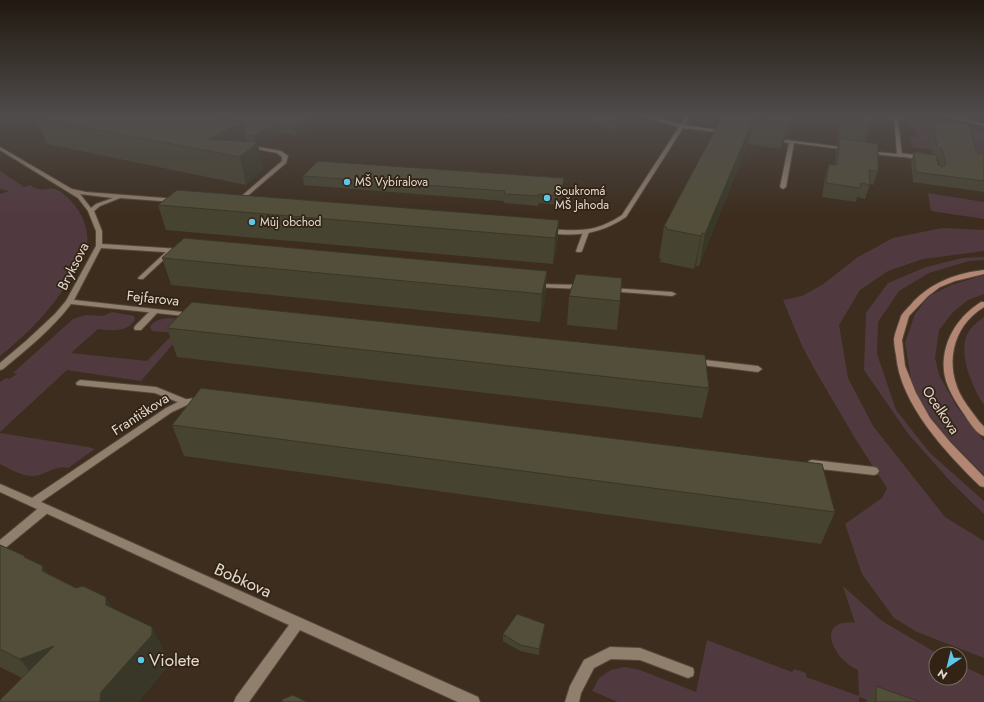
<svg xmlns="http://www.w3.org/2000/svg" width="984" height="702" font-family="Jost,sans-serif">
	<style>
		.green { fill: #513a3f }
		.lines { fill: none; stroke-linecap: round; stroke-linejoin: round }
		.lane-casing { stroke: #55483b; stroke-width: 2 }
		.street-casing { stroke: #55483b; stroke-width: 2 }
		.secondary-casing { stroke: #55483b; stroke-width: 2 }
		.lane { fill: #917f6e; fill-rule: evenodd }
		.street { fill: #917f6e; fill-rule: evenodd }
		.secondary { fill: #b28672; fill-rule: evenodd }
		.wall { fill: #474331; fill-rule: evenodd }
		.shaded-wall { fill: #393728 }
		.building { fill: #524e39; stroke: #393728 }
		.poi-dot { fill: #5cc7e7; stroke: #322314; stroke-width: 1.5 }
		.labels { text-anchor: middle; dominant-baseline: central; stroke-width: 3.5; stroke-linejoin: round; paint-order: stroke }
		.far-poi-label { font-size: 12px; fill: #e3dad0; stroke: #322314; text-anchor: start }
		.street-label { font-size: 14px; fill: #e3dad0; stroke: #322314 }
		.near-street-label { font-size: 17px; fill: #e3dad0; stroke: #322314 }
		.near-poi-label { font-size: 17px; fill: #e3dad0; stroke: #322314; text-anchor: start }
	</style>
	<rect width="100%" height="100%" fill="#3c2d1e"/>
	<g class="green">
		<path d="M912 117 952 121 984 132V157L913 147 910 137H917L916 128 909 124V118Z"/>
		<path d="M0 171 24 187 30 185C32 186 36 189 38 189 47 191 51 185 61 192 77 204 90 224 87 245 85 254 79 263 74 272 53 308 32 330 0 356V194L9 191 0 189Z"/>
		<path d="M928 193 984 202V219L931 211Z"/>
		<path d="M942 228 984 230V251L923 259 888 271 860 290 839 325 848 378 873 426 945 517 984 541V658L917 632 894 618 862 574 845 524 882 498 887 488 856 440 815 370 802 346 783 300 802 296 822 285 858 257 893 238Z"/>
		<path d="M984 257V260L969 261 929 273 899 291 878 322 877 354 896 410 930 453 984 501V514L952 483 909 435 864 370 866 313 888 283 926 267 962 258Z"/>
		<path d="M984 275V294L968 300 953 312 939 330 935 358 939 375 957 407 984 441V475L948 438 923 407 911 378 905 343 915 314 929 296 951 285Z"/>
		<path d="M112 312 134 316 135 320C127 333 111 330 98 329L71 353 147 361 174 333 152 331 150 327C158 313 181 320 193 321L141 381 67 370 0 432V382L6 378 9 379 17 374 13 373 73 319 86 315 103 316Z"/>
		<path d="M984 317V405C973 389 958 354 967 335 970 327 978 322 984 317Z"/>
		<path d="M0 433 88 447 95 449 68 468C55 464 45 476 32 476 22 476 10 469 0 464Z"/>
		<path d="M843 586 882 621 938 654H936V678H960V665L984 676V702H873L859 697V702H618L592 691 599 678 611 670 625 667 640 670 696 692 707 640 792 672 794 669 806 673V677L859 696 858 670C833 660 814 618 855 623Z"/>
	</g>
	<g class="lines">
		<g class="lane-casing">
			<g id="lane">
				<path d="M900 153 923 156 926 158 923 160 898 156V154Z"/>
				<path d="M586 230 589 232 582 251 581 252H577L576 251 583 232Z"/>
				<path d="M170 249 172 250V252L143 279H139L138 278 139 277 168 250Z"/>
				<path d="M152 309H155L159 311 141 330H135L134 328 135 326Z"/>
				<path d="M80 380 156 387 188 400 189 402 188 404 185 405 155 393 77 385 76 383Z"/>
				<path d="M45 505 49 506 50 509 49 512 4 549 0 551V540L41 506Z"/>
				<path d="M610 647 640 648 693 668 694 672 693 676 688 678 640 660 611 659 594 668 581 693 579 702H565L570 686 584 660Z"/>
			</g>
		</g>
		<g class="street-casing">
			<g id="street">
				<path d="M643 117H649L681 124 686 117H690L685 125 725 131 727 132 725 133 683 128 626 217C601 234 574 238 545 232V230L547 229C578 231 595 233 622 215L679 127Z"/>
				<path d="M894 117H898L902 157 865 153V151H867L897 154Z"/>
				<path d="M947 117H953L984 124V126Z"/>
				<path d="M772 138 848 148 850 149 848 150 794 143 786 187 783 189 780 187 789 143 772 140Z"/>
				<path d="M247 145 281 151 288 156 286 163 238 204 236 203V201L282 161V157L277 153 247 147Z"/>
				<path d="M0 147 72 189 86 192 177 199V201L175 202 120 198 100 206 94 211 102 231V244L180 249 183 251 180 253 101 248 74 300 191 313 195 315 194 317 71 304C52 329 27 349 3 369L0 370V363L26 341 55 314 66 301 96 246V231L88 211 78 198 0 150ZM80 194 113 198 96 204 91 208Z"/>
				<path d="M536 284 582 285 586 287 582 289 534 287 532 286Z"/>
				<path d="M611 288 672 292 676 294 672 296 609 291 607 290Z"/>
				<path d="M696 359 758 366 762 369 758 372 693 364 692 362Z"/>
				<path d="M201 397 205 400 204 402 187 405 172 412 41 502 478 697 480 702H458L300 630 249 702H234L236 697 289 625 0 492V484L32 498 166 408 182 400Z"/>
				<path d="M812 460 874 467 877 468 879 471 877 474 874 475 812 468 809 467 807 464 809 461Z"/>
			</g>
		</g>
		<g class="secondary-casing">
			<g id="secondary">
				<path d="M984 270V274L955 281 940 287 928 296 909 316 902 340 905 366 916 393 930 418 950 442 984 477V487L980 486C946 453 900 404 896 355 895 350 894 344 894 339 895 332 899 323 901 316 904 311 910 306 913 302 932 282 957 273 984 270Z"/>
				<path d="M981 302H984V307C951 327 944 367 963 399 968 407 973 413 978 420 979 422 983 425 984 427 984 429 984 434 984 436 976 434 968 420 964 414 957 404 950 393 946 381 937 349 955 318 981 302Z"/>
			</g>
		</g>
		<use href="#lane" class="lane"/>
		<use href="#street" class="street"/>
		<use href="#secondary" class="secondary"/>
	</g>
	<g class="wall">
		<path d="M332 117 296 136 280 133 258 144 263 169 246 185 47 144 36 118Z"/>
		<path d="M589 117H641L616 129 589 122Z"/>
		<path d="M722 117H794L793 122 786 137H785L781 149 748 144 699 266H696L694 269 660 262 661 259 659 258 664 226Z"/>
		<path d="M842 117H872V121L865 142 878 171 873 185 870 184 865 199 857 197 856 202 822 197 825 177 829 164 835 165 836 150 838 144H837L839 128Z"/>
		<path d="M939 121 977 153 984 154V192L913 182 911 162 914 152 933 155 929 132 933 123 938 124ZM937 158 938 159 940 166 938 165Z"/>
		<path d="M303 176 563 188 559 205 539 203 538 206 504 203V201L304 185Z"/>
		<path d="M158 205 559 220 557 246 553 264 166 230Z"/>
		<path d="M162 258 547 271 545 299 540 322 171 285Z"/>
		<path d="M569 296 620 301 617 330 567 325Z"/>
		<path d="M167 328 709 388 702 418 177 357Z"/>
		<path d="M172 425 835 512 821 544 184 456Z"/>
		<path d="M0 545 25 556 26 558 47 574 112 608 168 658V666L138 702H0L22 678 0 667Z"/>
		<path d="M544 630 539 655 520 651 503 641V634Z"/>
		<path d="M876 686 920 702H866Z"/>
	</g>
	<g class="shaded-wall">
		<path d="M315 117H332L296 136 294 127Z"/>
		<path d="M618 117H641L616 129Z"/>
		<path d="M790 117 784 143 781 149 788 122Z"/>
		<path d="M791 117H794L793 122 786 137Z"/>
		<path d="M754 118 748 144 699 266 705 234Z"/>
		<path d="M243 122 248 149 208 139Z"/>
		<path d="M278 124 280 133 258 144 263 169 246 185 240 157 256 143 254 136Z"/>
		<path d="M564 178 563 188 559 205 560 196Z"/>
		<path d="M559 220 557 246 553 264 555 238Z"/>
		<path d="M702 233 696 266 694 269 701 236Z"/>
		<path d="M547 271 545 299 540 322 542 294Z"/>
		<path d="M43 566 63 598 42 571Z"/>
		<path d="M106 597 124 628 106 605Z"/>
		<path d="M545 624 544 630 539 655V649Z"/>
		<path d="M152 627 168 658V666L138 702H100L101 692Z"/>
		<path d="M54 646 44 690 20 659Z"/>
	</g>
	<g class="building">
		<path d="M39 117H210L243 122 208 139 258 142 240 157 36 118Z"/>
		<path d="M210 117H315L294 127 278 124 254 136 245 135 243 122Z"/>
		<path d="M722 117H790L788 122 754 118 705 234 702 233 701 236 666 229 667 227 664 226Z"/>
		<path d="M845 117H872V121L845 118Z"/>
		<path d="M939 121 968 124 977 153 984 154V181L916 172 914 152 936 155 938 165 943 167 946 165 942 149 937 147 933 123 940 124Z"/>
		<path d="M840 138 878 144V171L869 170 870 185 861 183 860 188 826 183 829 164 837 165Z"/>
		<path d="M318 161 564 178 560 196 539 194V196L504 194 505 191 303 176Z"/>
		<path d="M177 190 559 220 555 238 158 205Z"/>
		<path d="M184 238 547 271 542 294 162 258Z"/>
		<path d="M576 274 622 278 620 301 569 296Z"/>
		<path d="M192 302 705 355 709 388 167 328Z"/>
		<path d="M201 388 822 464 835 512 172 425Z"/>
		<path d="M0 545 25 556 24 557 43 566 42 571 76 588 83 586 106 597V605L152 627V635L101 692 100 702H0V700L54 646 20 659 0 649Z"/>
		<path d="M517 614 545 624 539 649 520 645 503 634Z"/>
		<path d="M876 686 920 702H876Z"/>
		<path d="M293 695 307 702H281L283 699Z"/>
	</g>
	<linearGradient id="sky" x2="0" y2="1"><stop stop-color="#211910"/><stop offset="0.54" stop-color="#504c4c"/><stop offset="1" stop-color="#504c4c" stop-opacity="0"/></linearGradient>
	<rect width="984" height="215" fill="url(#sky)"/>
	<g class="poi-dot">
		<circle cx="347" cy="182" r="4"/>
		<circle cx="547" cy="198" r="4"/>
		<circle cx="252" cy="222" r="4"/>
		<circle cx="141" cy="660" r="4"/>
	</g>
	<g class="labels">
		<g class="far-poi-label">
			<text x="355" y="182">MŠ Vybíralova</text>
			<text x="555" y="191">Soukromá<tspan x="555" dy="14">MŠ Jahoda</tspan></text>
			<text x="260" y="222">Můj obchod</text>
		</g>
		<g class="street-label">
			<text transform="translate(73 266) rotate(-63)">Bryksova</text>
			<text transform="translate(153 298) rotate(6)">Fejfarova</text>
			<text transform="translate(941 410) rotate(56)">Ocelkova</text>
			<text transform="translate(140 414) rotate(-33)">Františkova</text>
		</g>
		<g class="near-street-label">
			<text transform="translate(243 580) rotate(24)">Bobkova</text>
		</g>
		<g class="near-poi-label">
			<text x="149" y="660">Violete</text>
		</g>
	</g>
	<g transform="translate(948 666) rotate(215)"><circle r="19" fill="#322314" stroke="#796c5f"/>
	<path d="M0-3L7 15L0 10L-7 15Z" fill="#5cc7e7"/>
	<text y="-6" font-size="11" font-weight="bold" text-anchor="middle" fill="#e3dad0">N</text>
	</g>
</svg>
